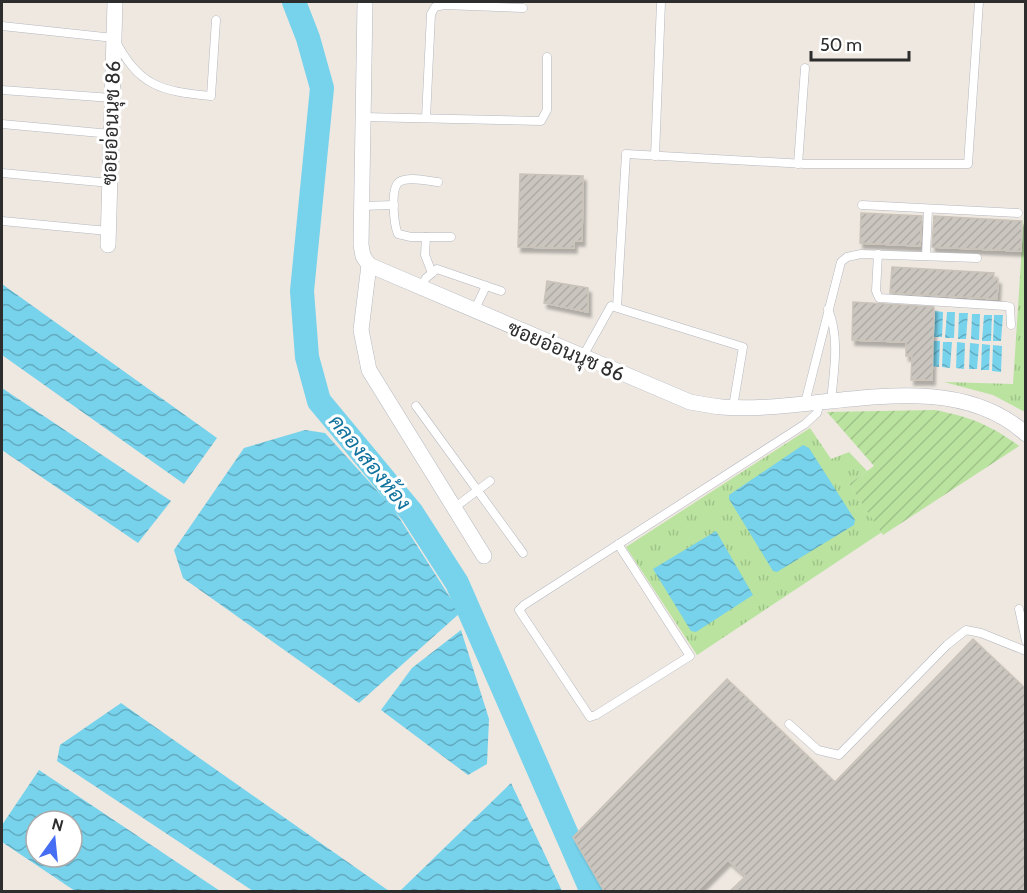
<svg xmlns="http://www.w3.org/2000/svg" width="1027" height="893" font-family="Cabin,Sarabun,sans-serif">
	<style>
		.grass { fill: url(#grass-tufts) }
		.garden { fill: url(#garden-furrows) }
		.water { fill: url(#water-waves); fill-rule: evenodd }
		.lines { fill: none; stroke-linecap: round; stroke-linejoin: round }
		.river { stroke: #77d2ec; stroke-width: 24 }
		.building { fill: url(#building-hatch); stroke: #cac3ba; stroke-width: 1.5; filter: url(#shadow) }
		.lane-casing { stroke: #b4b7c0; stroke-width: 9 }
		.street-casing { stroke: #b4b7c0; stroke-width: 16 }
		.lane { stroke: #fff; stroke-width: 8 }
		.street { stroke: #fff; stroke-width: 15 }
		.labels { text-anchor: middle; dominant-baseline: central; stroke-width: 6; stroke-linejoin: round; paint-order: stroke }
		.street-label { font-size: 20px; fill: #2d2d2d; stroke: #fff }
		.water-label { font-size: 21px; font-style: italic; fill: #11739d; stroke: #fff }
	</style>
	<defs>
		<pattern id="grass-tufts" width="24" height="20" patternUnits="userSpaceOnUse" patternTransform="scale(1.5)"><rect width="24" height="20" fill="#b9e39f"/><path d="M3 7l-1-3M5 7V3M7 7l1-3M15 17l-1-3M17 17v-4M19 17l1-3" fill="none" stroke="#9fc389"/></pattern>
		<pattern id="garden-furrows" width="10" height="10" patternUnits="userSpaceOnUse" patternTransform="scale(1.5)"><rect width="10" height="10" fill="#b9e39f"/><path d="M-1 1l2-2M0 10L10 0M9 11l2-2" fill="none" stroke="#9fc389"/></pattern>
		<pattern id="water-waves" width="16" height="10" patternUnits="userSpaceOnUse" patternTransform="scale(1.5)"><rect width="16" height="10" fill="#77d2ec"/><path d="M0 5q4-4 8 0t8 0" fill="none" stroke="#62abc0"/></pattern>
		<pattern id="building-hatch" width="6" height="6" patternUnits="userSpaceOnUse" patternTransform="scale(1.5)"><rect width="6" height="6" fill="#cac6bf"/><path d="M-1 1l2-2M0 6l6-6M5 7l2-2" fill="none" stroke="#aeaaa4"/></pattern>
		<filter id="shadow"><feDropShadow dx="3" dy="5" stdDeviation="1.5" flood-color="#0004"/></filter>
	</defs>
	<rect width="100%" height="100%" fill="#eee8e0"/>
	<g class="grass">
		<path d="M1025 200 1026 412H1025L993 395 944 382 1013 384Z"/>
		<path d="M810 428 831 459 849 452 867 471 849 484 882 532 697 655 626 547Z"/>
	</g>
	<path class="garden" d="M935 410C970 417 991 425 1019 446L883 535 849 484 874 466 827 412Z"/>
	<g class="water">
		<path d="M2 284 217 438 184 484 2 355Z"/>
		<path d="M935 311 943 312 942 337H934Z"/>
		<path d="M947 312H955L954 338H945Z"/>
		<path d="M959 313H968L966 339H958Z"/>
		<path d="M972 314H980L979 340 971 339Z"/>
		<path d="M984 315H992L991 341H982Z"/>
		<path d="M994 315H1003L1001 341H993Z"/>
		<path d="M932 341H940L939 367 930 366Z"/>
		<path d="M943 342H952L950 368 942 367Z"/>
		<path d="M957 342 965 343 964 369 956 368Z"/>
		<path d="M970 343 979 344 977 369H969Z"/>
		<path d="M982 344 990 345 989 370H981Z"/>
		<path d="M993 345 1002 346 1001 372 992 371Z"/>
		<path d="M2 388 171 501 138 543 2 450Z"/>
		<path d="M305 430 325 433 393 508 460 613 359 703 183 578 174 550 244 448Z"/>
		<path d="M803 445 809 448 855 520 854 525 777 572 773 571 729 499V495Z"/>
		<path d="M716 531 753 595 696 632 691 631 653 569Z"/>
		<path d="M461 630 489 719 487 764 468 775 381 710 412 668Z"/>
		<path d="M121 703 389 891H253L57 761 60 745Z"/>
		<path d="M39 770 220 891H75L2 842V825ZM36 821H72V857H36Z"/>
		<path d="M511 783 562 891H400Z"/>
	</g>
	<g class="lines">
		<path class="river" d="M294 2 308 38 322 88 302 291 307 357 319 401 412 513 457 583 592 892"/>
	</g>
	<g class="building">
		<path d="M520 174 583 176 582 241H574V248L518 247Z"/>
		<path d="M861 213 922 216 920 246 860 243Z"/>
		<path d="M934 216 1022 221 1021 251 932 247Z"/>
		<path d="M892 267 994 273 993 279H998L997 299 890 293Z"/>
		<path d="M547 281 588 288V312L544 303Z"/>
		<path d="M853 302 934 307 932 380H911L912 356H906V342L852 340Z"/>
		<path d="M973 639 1026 689V891H730L746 876 728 860 697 891H604L573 837 727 679 835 782Z"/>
	</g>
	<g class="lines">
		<g class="lane-casing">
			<g id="lane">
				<path d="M2 26 114 38C139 86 159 91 211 96L216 20"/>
				<path d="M2 90 112 98"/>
				<path d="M363 117 541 121 547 110V57"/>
				<path d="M426 118 431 14 435 7 444 5 523 8"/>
				<path d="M2 124 111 134"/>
				<path d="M655 156 661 2"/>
				<path d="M798 164 805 68"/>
				<path d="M2 173 110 183"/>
				<path d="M438 182C428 181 408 176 399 182 390 189 394 225 398 234L411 237H451"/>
				<path d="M862 205 1018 213"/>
				<path d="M361 206 394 205"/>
				<path d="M2 221 108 231"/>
				<path d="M426 237 425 255 432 273"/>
				<path d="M878 254 876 291 879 298 1006 306 1010 307 1011 325"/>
				<path d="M926 256 928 209"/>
				<path d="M420 288 426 278 437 269 501 291"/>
				<path d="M617 307 626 154 805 164H968L979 2"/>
				<path d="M828 309C840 338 834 370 831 401"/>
				<path d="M474 311 486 286"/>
				<path d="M583 356 611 306 743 347 733 407"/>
				<path d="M805 403 841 262 847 257 861 254 977 258"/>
				<path d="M416 406 523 553"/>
				<path d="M454 508 490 481"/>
				<path d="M618 544 690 656 596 715 590 717 519 610 524 605 805 424 817 413 820 402"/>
				<path d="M1019 609 1026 641"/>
				<path d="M789 724 818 750 839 755 947 645 966 630 981 633 1026 651"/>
			</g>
		</g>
		<g class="street-casing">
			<g id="street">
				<path d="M365 2 361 245 363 256 369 265 690 402C701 404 712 406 722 407 817 415 946 362 1026 434"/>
				<path d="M108 245 115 2"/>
				<path d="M369 265 361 330 369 370 484 556"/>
			</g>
		</g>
		<use href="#lane" class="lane"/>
		<use href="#street" class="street"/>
	</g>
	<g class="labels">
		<g class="street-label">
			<text transform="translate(111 123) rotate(-88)">ซอยอ่อนนุช 86</text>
			<text transform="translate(566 351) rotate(23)">ซอยอ่อนนุช 86</text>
		</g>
		<g class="water-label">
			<text transform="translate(370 462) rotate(51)">คลองสองห้อง</text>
		</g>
	</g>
	<rect width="1027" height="893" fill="none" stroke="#2d2d2d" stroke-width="6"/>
	<g transform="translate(54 839) rotate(15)"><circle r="28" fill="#ffffff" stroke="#ababab" stroke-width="1.5"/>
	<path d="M0-4.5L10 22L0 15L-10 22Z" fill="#466ef5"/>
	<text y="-9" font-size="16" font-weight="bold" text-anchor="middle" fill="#2d2d2d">N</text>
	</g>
	<path d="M811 51v9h98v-9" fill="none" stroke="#2d2d2d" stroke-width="3"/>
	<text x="820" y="51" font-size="18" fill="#2d2d2d" stroke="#ffffff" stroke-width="4.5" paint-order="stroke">50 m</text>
</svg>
